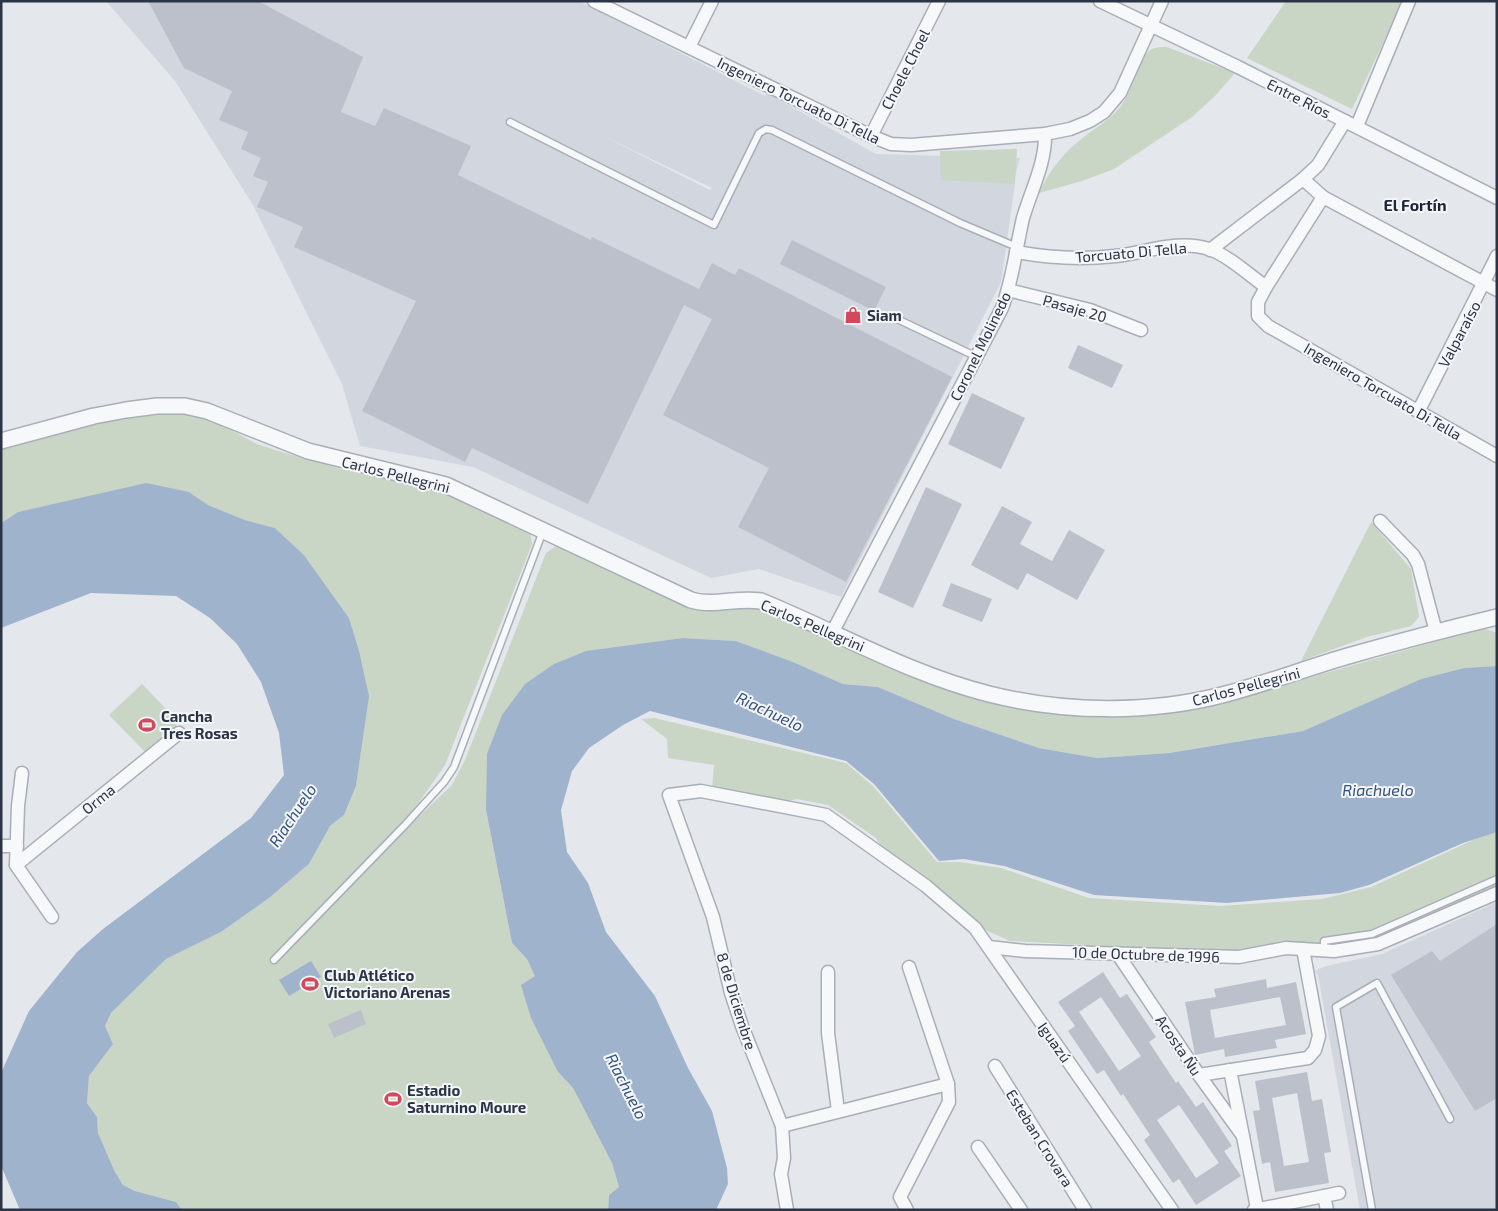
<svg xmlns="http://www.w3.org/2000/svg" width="1498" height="1211" font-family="'Exo 2',sans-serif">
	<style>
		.built { fill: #d2d6de; fill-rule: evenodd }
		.green { fill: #c9d6c5 }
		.water { fill: #9fb4cc }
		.building { fill: #bbc0ca; fill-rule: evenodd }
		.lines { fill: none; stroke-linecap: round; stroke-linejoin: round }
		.service-casing { stroke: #a9aeb7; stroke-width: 9 }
		.minor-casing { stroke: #a9aeb7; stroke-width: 15 }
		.tertiary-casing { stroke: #a9aeb7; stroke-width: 18 }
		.service { stroke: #f7f8fa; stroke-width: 6 }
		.minor { stroke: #f7f8fa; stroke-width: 12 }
		.tertiary { stroke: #f7f8fa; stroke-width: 15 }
		.labels { text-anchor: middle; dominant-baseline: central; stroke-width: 4; stroke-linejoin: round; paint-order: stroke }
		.street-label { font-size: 15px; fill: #2b3445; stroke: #f4f6f9 }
		.poi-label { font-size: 15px; font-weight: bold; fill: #2b3445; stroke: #f4f6f9; text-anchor: start }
		.neighbourhood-label { font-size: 16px; font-weight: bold; fill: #1d2536; stroke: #f4f6f9 }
		.water-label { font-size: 16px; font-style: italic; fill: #34527a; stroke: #f4f6f9 }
	</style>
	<rect width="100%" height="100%" fill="#e4e7ec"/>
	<g class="built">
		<path d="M106 1H579L765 96 767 93 876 154 1020 158 1013 184H1015L1001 282 841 597 759 569 711 578 473 467 360 446 342 384 253 205 175 81ZM603 136 712 188 710 190Z"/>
		<path d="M1497 902V1210H1360L1318 975 1315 971 1326 966 1382 954Z"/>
	</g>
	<g class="green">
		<path d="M1286 1H1403L1352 109 1247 58Z"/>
		<path d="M1160 47H1167L1235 73 1215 96 1192 117 1114 169 1082 181 1039 193C1048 173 1062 154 1079 141 1093 129 1109 121 1121 106 1133 89 1136 68 1146 54 1150 49 1154 48 1160 47Z"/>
		<path d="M1017 149 1015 184 941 180 940 151Z"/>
		<path d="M185 414 216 422 257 444 275 450 341 469 395 479 447 493 530 530 532 544 445 765 411 814 413 822 452 785 465 760 546 553 560 543 674 598 751 604 1041 708 1246 696 1483 628 1497 633V666L1464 668 1421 679 1303 731 1169 753 1097 758 1039 748 954 719 878 687 843 684 793 662 736 641 683 638 636 645 486 810 512 943 527 959 536 976 558 1072 573 1088 612 1163 619 1187 609 1195 608 1210H182L176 1202 135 1191 123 1185 115 1172 98 1133 97 1117 87 1103 89 1076 113 1044 105 1026 111 1013 166 959 221 932 269 898 309 864 330 826 344 815 356 786 365 719 349 618 304 555 275 528 245 520 208 505 189 492 52 505 18 512 1 523V450L102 423 139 416Z"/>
		<path d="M1371 522 1411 569 1419 617 1411 626 1367 637 1301 661Z"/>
		<path d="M142 684 173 716 179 733 150 757 109 715Z"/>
		<path d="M654 718 846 763 873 786 937 862H959L1001 868 1089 898 1220 906 1322 899 1371 887 1497 829V888L1384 936 1359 943 1233 953 1010 941 983 929 882 848 876 838 828 805 797 799 784 802 712 789 714 765 668 758 667 739 641 719Z"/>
	</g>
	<g class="water">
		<path d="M146 483 189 492 208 505 245 520 275 528 304 555 349 618 359 651 369 696 356 786 344 815 330 826 309 864 269 898 221 932 166 959 111 1013 105 1026 113 1044 89 1076 87 1103 97 1117 98 1133 115 1172 123 1185 135 1191 176 1202 182 1210H20L2 1168 1 1073 29 1011 77 952 103 929 251 818 284 775 279 733 261 682 237 644 210 618 176 596 91 593 1 628V523L18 512Z"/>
		<path d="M683 638 736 641 793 662 843 684 878 687 954 719 1039 748 1097 758 1169 753 1303 731 1421 679 1464 668 1497 666V832L1463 843 1369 885 1340 893 1227 903 1094 895 1004 866 964 859 939 861 874 784 846 761 650 711 623 725 589 748 572 771 561 810 567 852 588 883 606 932 655 996 688 1068 712 1111 727 1168 728 1184 716 1210H608L609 1195 619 1187 612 1163 573 1088 558 1072 531 1018 521 985 535 976 527 959 512 943 486 810 487 754 502 715 525 684 554 664 586 651Z"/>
		<path d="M311 961 321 977 289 996 279 980Z"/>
	</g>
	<g class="building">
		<path d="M148 1H258L363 57 341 112 375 126 384 108 471 146 458 175 591 240 592 237 699 289 712 263 735 275 739 268 952 377 846 582 738 527 769 468 663 415 712 319 684 305 588 504 472 448 465 462 362 411 416 301 294 247 303 227 257 207 268 182 253 176 261 158 241 149 248 132 219 120 232 91 184 68Z"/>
		<path d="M792 240 886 287 874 311 780 264Z"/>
		<path d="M1078 345 1123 365 1112 388 1068 368Z"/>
		<path d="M972 393 1025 418 1001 469 948 444Z"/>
		<path d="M926 487 962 504 913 608 878 592Z"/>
		<path d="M1002 506 1032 522 1020 544 1052 561 1069 530 1105 550 1077 600 1027 573 1018 590 971 565Z"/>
		<path d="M951 583 992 599 982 622 942 606Z"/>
		<path d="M1497 924V1098L1475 1111 1391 975 1432 951 1440 961Z"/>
		<path d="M1103 972 1120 998 1127 994 1156 1037 1149 1042 1176 1083 1178 1081 1196 1107 1203 1102 1232 1146 1224 1151 1241 1176 1196 1205 1179 1179 1173 1183 1144 1140 1150 1135 1123 1094 1121 1096 1104 1070 1097 1074 1068 1031 1075 1026 1058 1002ZM1101 997 1141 1056 1119 1071 1079 1012ZM1179 1105 1219 1163 1196 1178 1157 1120Z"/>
		<path d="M1266 979 1267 988 1296 982 1306 1034 1275 1040 1277 1048 1225 1057 1224 1049 1195 1055 1185 1002 1216 997 1214 989ZM1280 997 1286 1025 1215 1038 1210 1010Z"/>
		<path d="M361 1010 366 1024 334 1038 328 1024Z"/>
		<path d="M1307 1072 1312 1101 1322 1099 1331 1152 1324 1153 1329 1183 1275 1192 1270 1162 1262 1164 1253 1111 1260 1110 1255 1081ZM1297 1093 1309 1162 1284 1166 1272 1098Z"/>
	</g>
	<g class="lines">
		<g class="service-casing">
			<g id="service">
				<path d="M510 122 714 225 759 133 766 129 772 130 960 223 1017 247"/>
				<path d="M893 317 977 357"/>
				<path d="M1324 950V941L1372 934 1497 879"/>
				<path d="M274 960 405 825 444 782 454 767 543 531"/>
				<path d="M1372 1210 1336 1007 1377 983 1450 1119"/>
			</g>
		</g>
		<g class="minor-casing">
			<g id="minor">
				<path d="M594 1 871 136 891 144 911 145 1045 134 1070 129 1090 121 1104 112 1120 93 1162 1"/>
				<path d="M1100 1 1238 67 1497 198"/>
				<path d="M689 47 712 1"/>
				<path d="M1345 121 1318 165 1303 179 1323 197 1266 287 1258 302V316L1268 326 1497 456"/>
				<path d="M1357 126 1409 1"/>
				<path d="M871 136 939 1"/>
				<path d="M1323 197 1497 290"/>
				<path d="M1210 250 1303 179"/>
				<path d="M1016 252C1049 258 1081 260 1115 256 1144 253 1179 239 1209 249 1229 256 1248 274 1266 287"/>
				<path d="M1008 290 1090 310 1141 330"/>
				<path d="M1419 410 1497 256"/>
				<path d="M1380 521 1413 555 1418 564 1436 632"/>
				<path d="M832 633 1002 308C1013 279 1016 248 1023 218 1031 191 1046 162 1045 134"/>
				<path d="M22 773 18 806 16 865 52 917"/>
				<path d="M1 846H17"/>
				<path d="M16 865 179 733"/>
				<path d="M989 947 1025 951 1239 957 1286 948 1334 951 1378 944 1497 893"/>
				<path d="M1117 953 1199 1075 1243 1136"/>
				<path d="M828 972V1033L838 1111"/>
				<path d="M995 1066 1085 1210"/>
				<path d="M1230 1070 1257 1208"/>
				<path d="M1199 1075 1308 1058 1315 1050 1319 1036 1303 949"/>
				<path d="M782 1126 948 1084"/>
				<path d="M978 1147 1021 1210"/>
				<path d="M1324 1196 1327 1210"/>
				<path d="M787 1210 781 1174 784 1158 782 1126 742 1026 731 993 713 917 669 795 701 791 826 815 926 886 975 928 1172 1210"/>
				<path d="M907 1210 900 1197 949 1102 948 1084 909 967"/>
				<path d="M1254 1210 1339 1193"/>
			</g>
		</g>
		<g class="tertiary-casing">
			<path id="tertiary" d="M1 441 94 416 126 410 157 406H185L207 411 308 451 446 485 691 600C714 607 737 597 761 601 837 632 909 674 989 694 1064 713 1151 714 1226 694 1267 683 1307 668 1348 656 1397 642 1447 629 1497 617"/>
		</g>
		<use href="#service" class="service"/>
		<use href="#minor" class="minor"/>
		<use href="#tertiary" class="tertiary"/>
	</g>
	<defs>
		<g id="shop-bare" transform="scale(1.35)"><path d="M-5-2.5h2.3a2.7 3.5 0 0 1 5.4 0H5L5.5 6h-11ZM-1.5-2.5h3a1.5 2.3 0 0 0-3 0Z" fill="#d1495b" stroke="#f4f6f9" stroke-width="2.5" paint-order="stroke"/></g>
		<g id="stadium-bare" transform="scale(1.35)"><path d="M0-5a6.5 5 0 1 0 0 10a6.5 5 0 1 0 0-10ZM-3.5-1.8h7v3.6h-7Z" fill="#d1495b" stroke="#f4f6f9" stroke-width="2.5" paint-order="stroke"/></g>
	</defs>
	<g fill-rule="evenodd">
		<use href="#shop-bare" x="853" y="315"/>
		<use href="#stadium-bare" x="147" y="725"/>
		<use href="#stadium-bare" x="310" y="984"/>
		<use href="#stadium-bare" x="393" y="1099"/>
	</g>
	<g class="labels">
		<g class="street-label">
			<text transform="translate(905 69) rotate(-63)">Choele Choel</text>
			<text transform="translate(1299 98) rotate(27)">Entre Ríos</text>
			<text transform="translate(799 100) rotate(26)">Ingeniero Torcuato Di Tella</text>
			<text transform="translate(1131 252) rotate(-5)">Torcuato Di Tella</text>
			<text transform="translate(1075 308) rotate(16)">Pasaje 20</text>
			<text transform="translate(1459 334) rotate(-62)">Valparaíso</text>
			<text transform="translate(980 346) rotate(-64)">Coronel Molinedo</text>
			<text transform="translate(1383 391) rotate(30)">Ingeniero Torcuato Di Tella</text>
			<text transform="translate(396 474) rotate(14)">Carlos Pellegrini</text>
			<text transform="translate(813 625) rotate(23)">Carlos Pellegrini</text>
			<text transform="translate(1246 686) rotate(-15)">Carlos Pellegrini</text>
			<text transform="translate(98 799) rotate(-39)">Orma</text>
			<text transform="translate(1146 954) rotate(2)">10 de Octubre de 1996</text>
			<text transform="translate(737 1001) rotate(73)">8 de Diciembre</text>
			<text transform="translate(1055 1042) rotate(55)">Iguazú</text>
			<text transform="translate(1179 1045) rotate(56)">Acosta Ñu</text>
			<text transform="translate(1040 1138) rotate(58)">Esteban Crovara</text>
		</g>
		<g class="poi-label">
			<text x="867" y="315">Siam</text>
			<text x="161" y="716">Cancha<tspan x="161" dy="17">Tres Rosas</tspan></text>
			<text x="324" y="975">Club Atlético<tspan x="324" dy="17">Victoriano Arenas</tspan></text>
			<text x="407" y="1090">Estadio<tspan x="407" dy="17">Saturnino Moure</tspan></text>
		</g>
		<g class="neighbourhood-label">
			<text x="1415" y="204">El Fortín</text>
		</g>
		<g class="water-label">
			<text transform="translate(770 711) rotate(25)">Riachuelo</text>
			<text x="1378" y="789">Riachuelo</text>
			<text transform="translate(292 815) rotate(-56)">Riachuelo</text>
			<text transform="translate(627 1086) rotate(63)">Riachuelo</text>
		</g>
	</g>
	<rect width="1498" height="1211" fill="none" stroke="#2b3445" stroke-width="5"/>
</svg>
